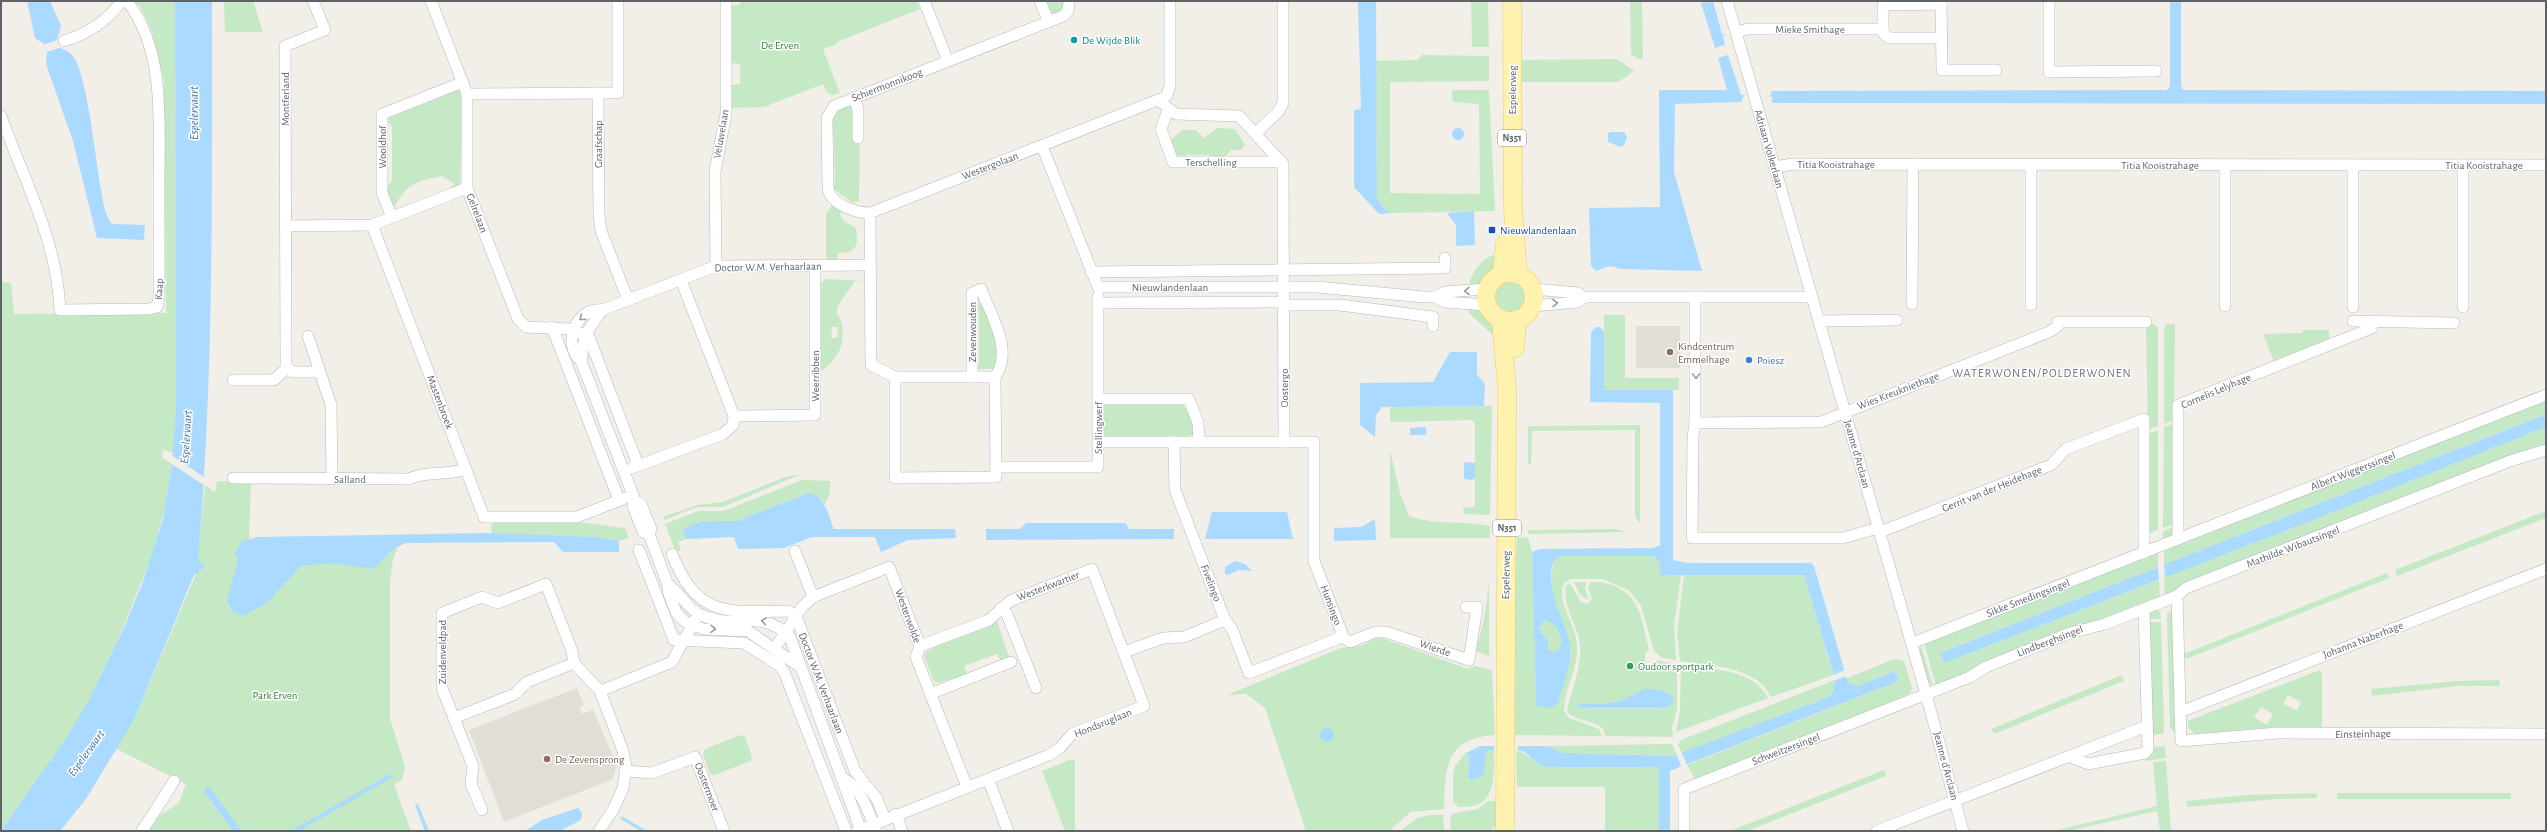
<svg xmlns="http://www.w3.org/2000/svg" width="2547" height="832" font-family="'Alegreya Sans',sans-serif">
	<style>
		.education { fill: #e1ded6 }
		.green { fill: #c5e8c5; fill-rule: evenodd }
		.water { fill: #aadaff; fill-rule: evenodd }
		.pier { fill: #f1efe8 }
		.lines { fill: none; stroke-linecap: round; stroke-linejoin: round }
		.stream { stroke: #aadaff; stroke-width: 3 }
		.street-casing { stroke: #b5b8bc; stroke-width: 12 }
		.primary-casing { stroke: #f2c960; stroke-width: 19 }
		.street { stroke: #fff; stroke-width: 11 }
		.primary { stroke: #fff2af; stroke-width: 18 }
		.oneway { stroke: #979a9d }
		.culture-dot { fill: #0f9aa8; stroke: #fff; stroke-width: 1.5 }
		.transit-dot { fill: #1a4fb4; stroke: #fff; stroke-width: 1.5 }
		.education-dot { fill: #8d6e63; stroke: #fff; stroke-width: 1.5 }
		.shop-dot { fill: #3f7fe0; stroke: #fff; stroke-width: 1.5 }
		.leisure-dot { fill: #2e9e5b; stroke: #fff; stroke-width: 1.5 }
		.labels { text-anchor: middle; dominant-baseline: central; stroke-width: 3; stroke-linejoin: round; paint-order: stroke }
		.shield { fill: #fff; stroke: #8f9295; stroke-width: 1 }
		.shield-label { font-size: 10px; font-weight: bold; fill: #5f6368 }
		.street-label { font-size: 11px; fill: #5f6368; stroke: #fff }
		.culture-label { font-size: 11px; fill: #0d838f; stroke: #fff; text-anchor: start }
		.park-label { font-size: 11px; fill: #348238; stroke: #fff }
		.transit-label { font-size: 11px; fill: #164399; stroke: #fff; text-anchor: start }
		.education-label { font-size: 11px; fill: #785e54; stroke: #fff; text-anchor: start }
		.shop-label { font-size: 11px; fill: #366cbe; stroke: #fff; text-anchor: start }
		.leisure-label { font-size: 11px; fill: #27864d; stroke: #fff; text-anchor: start }
		.water-label { font-size: 12px; font-style: italic; fill: #4174aa; stroke: #fff }
		.neighbourhood-label { font-size: 12px; letter-spacing: 1px; fill: #70757a; stroke: #fff }
	</style>
	<rect width="100%" height="100%" fill="#f1efe8"/>
	<g class="education">
		<rect x="1636" y="326" width="44" height="42"/>
		<path d="M577 688 584 705 579 707 582 714 593 710 617 765 613 779 504 822 469 730Z"/>
	</g>
	<g class="green">
		<path d="M133 1H175L176 405 173 452 163 450 162 458 172 463 164 512 151 558 100 685 48 766 1 830V282L11 283 14 314 166 313 164 80 151 29 140 6Z"/>
		<path d="M224 1H253L263 32H225Z"/>
		<path d="M740 1H916L920 9 837 42V44L823 49 840 93 833 95 827 93 823 84 764 107 732 108 731 85 740 84V64L731 63 730 5H740Z"/>
		<path d="M1044 1H1059L1060 7V1H1064L1063 10 1053 14Z"/>
		<path d="M1471 1H1488L1489 47H1472Z"/>
		<path d="M1630 1H1642L1643 59H1638L1631 54Z"/>
		<path d="M1422 55 1489 56V81L1390 82V193L1480 194 1479 104 1453 102 1452 90H1489L1495 211 1392 213 1386 211 1377 199 1376 61 1417 60Z"/>
		<path d="M1617 59 1634 71 1618 82H1518L1517 60Z"/>
		<path d="M460 90 462 95 460 185 452 190 451 187 455 184 442 176C416 181 405 184 393 210L385 190 392 181V127L386 119 447 95 449 91Z"/>
		<path d="M851 103C863 121 859 178 859 201L853 203 831 187 835 182 834 137 831 134V119L836 109Z"/>
		<path d="M1217 128 1235 129 1245 145 1241 150H1231L1225 157 1213 159 1209 155H1186L1184 158 1181 155 1179 158 1170 140 1183 130H1196L1204 138Z"/>
		<path d="M833 204 842 209 840 215 844 222 855 227C860 244 857 253 838 253L836 261 828 260 826 257V213Z"/>
		<path d="M1494 255C1496 273 1487 284 1469 287 1469 275 1483 257 1494 255Z"/>
		<path d="M825 279 867 281H855C850 290 837 302 837 313 838 317 841 320 842 324 845 345 838 360 821 371V284ZM832 327H838L837 338H831Z"/>
		<circle cx="1510" cy="297" r="15"/>
		<path d="M978 303H981L998 342 997 369H976L979 363V311L976 306Z"/>
		<path d="M1468 306C1489 310 1495 318 1496 338L1469 313Z"/>
		<path d="M1604 315H1625V378H1679V390H1604Z"/>
		<path d="M2149 324H2154L2158 328V426L2148 430 2146 326Z"/>
		<path d="M2167 324H2175L2174 420 2164 424V329Z"/>
		<path d="M2303 330H2329V339L2274 361 2263 334 2302 333Z"/>
		<path d="M2546 399 2545 419 2544 415 2164 565V549Z"/>
		<path d="M1104 404H1183L1193 423 1194 434 1186 437 1107 438 1103 435Z"/>
		<path d="M1492 406 1490 515 1464 514 1463 508 1475 507V424L1472 420 1390 422V407Z"/>
		<path d="M2174 423V524L2163 528 2164 427Z"/>
		<path d="M1640 425V523L1635 517V430L1532 431 1531 464H1528V426Z"/>
		<path d="M2546 427V446L2165 596 2164 577Z"/>
		<path d="M2158 430V530L2148 534V434Z"/>
		<path d="M1390 450 1400 493 1409 516C1437 526 1462 520 1490 526V538H1390Z"/>
		<path d="M801 474 723 507H697L664 520 663 517 697 505 723 502 785 477Z"/>
		<path d="M802 480 830 481V493L824 505 821 499 808 493 737 521 682 529 686 539 678 542 681 550 676 552 665 524 698 511H724Z"/>
		<path d="M217 481 251 482 249 536H251L249 539 393 549 398 546 393 559 390 583V719L405 766 402 780 394 785 411 831H239L204 792 233 831H148L160 815 179 803 186 784 115 748 135 718 196 574 205 484 215 493Z"/>
		<path d="M2546 511V518L2397 576 2395 570Z"/>
		<path d="M495 521 577 522 625 528 629 538 619 541 597 537 496 535 492 534 491 526Z"/>
		<path d="M2174 527 2172 536 2163 541V531Z"/>
		<path d="M1615 529 1626 532 1528 534V530Z"/>
		<path d="M1517 537 1528 538 1532 552 1536 704 1558 703 1563 683 1567 635 1551 589 1553 562 1561 556H1653L1660 563V575H1681L1674 626 1676 660 1662 658 1654 651 1641 606 1629 590 1602 579H1570L1564 583C1556 604 1576 623 1577 645 1579 668 1564 688 1564 711L1569 718 1599 729 1602 736 1515 735 1514 636Z"/>
		<path d="M2158 551V567L1940 653 1944 663 2159 580 2160 598 1984 663 1971 672 1936 686 1924 643Z"/>
		<path d="M2387 573 2389 578 2186 659 2184 654Z"/>
		<path d="M1684 575H1804L1833 675 1771 697C1756 665 1710 667 1680 661L1677 633Z"/>
		<path d="M1489 582V656L1476 651 1484 620Z"/>
		<path d="M1574 582H1586L1585 589 1589 600 1580 595Z"/>
		<path d="M1590 582C1598 581 1605 583 1612 585 1640 595 1642 621 1648 646L1649 650 1645 652V672L1658 660 1677 665V710L1672 727 1673 737 1605 736C1606 719 1574 723 1567 711 1571 690 1582 667 1580 645 1578 624 1562 607 1566 586L1570 583 1581 602 1587 604 1592 599 1588 588ZM1624 700 1669 707H1577L1584 704H1604Z"/>
		<path d="M2153 610 2160 611 2161 619H2148L2149 615Z"/>
		<path d="M2173 611 2176 734 2170 728 2167 613Z"/>
		<path d="M1544 620C1557 623 1567 639 1558 651L1553 652 1548 649V641L1539 629Z"/>
		<path d="M997 621 1009 657 1001 661 997 654 964 666 967 674 938 683 934 681 924 656 926 652 947 640Z"/>
		<path d="M2148 622H2161L2164 731 2162 734 2152 735Z"/>
		<path d="M1379 637 1468 669 1475 666 1492 670 1495 735C1445 738 1445 768 1444 809L1411 812 1389 831H1306L1265 708 1246 694 1227 695 1341 648 1360 646Z"/>
		<path d="M1921 645 1933 686C1925 683 1917 652 1921 645Z"/>
		<path d="M1894 659 1904 661 1912 688 1910 693 1905 695 1906 698 1695 779 1687 765 1899 681 1895 671 1857 686 1848 683 1846 679Z"/>
		<path d="M1681 665C1709 669 1754 668 1768 698L1676 732 1680 711Z"/>
		<path d="M2320 670 2322 674V727L2264 728 2195 734 2188 728V721ZM2288 695 2301 702 2297 711 2283 704ZM2261 707 2273 714 2267 725 2254 717Z"/>
		<path d="M2122 675 2124 681 1994 734 1991 729Z"/>
		<path d="M1835 680 1834 689 1829 697 1682 753 1678 744 1681 740Z"/>
		<path d="M2499 680 2500 686H2457L2372 696 2371 689 2457 681Z"/>
		<path d="M740 735 745 737 752 757 751 761 714 775 710 774 703 754 705 749Z"/>
		<path d="M1672 744 1677 755 1673 756 1564 753 1547 746Z"/>
		<path d="M2165 746 2166 758 2145 761V758L2153 754 2152 747Z"/>
		<path d="M1489 750 1494 751C1494 767 1497 801 1473 806 1468 807 1462 807 1457 807V804L1453 803V774L1455 766 1466 753 1469 757 1468 770Z"/>
		<path d="M1518 750 1545 767H1657L1659 770V831H1605V787H1517L1516 755Z"/>
		<path d="M1072 759 1075 761V831H1065L1042 771Z"/>
		<path d="M2166 761 2171 831H2160L2157 811 2068 831H2053L2157 806 2153 762Z"/>
		<path d="M1884 770 1886 776 1747 831H1730Z"/>
		<path d="M2317 793V798L2276 799 2187 807 2186 801 2247 795Z"/>
		<rect x="2337" y="793" width="174" height="6"/>
		<path d="M1488 801H1502L1496 826 1491 830 1450 831 1451 814 1478 809Z"/>
		<path d="M1430 815H1443L1444 831H1400L1417 818Z"/>
	</g>
	<g class="water">
		<path d="M27 1H50L61 26 57 39 60 48C64 50 69 51 71 54 87 68 96 164 101 189 103 201 104 214 112 224L145 225 144 240 97 238 73 141 46 64 47 52 44 44 35 38Z"/>
		<path d="M175 1H212C212 188 214 374 198 560L205 567 194 575 135 718 86 799 60 831H1L68 735 89 700 123 630 142 584 163 519 172 463 176 405Z"/>
		<path d="M1358 1H1376L1377 199 1386 211 1392 213 1379 214 1354 187V110L1361 109Z"/>
		<path d="M1713 1 1722 34 1726 35 1723 36 1725 45 1715 48 1701 3Z"/>
		<path d="M2170 1H2181V86L2183 90 2546 91V104L1772 103V97H1770L1772 91 2167 90 2170 86Z"/>
		<path d="M1728 55 1741 95H1744L1741 102 1675 104 1674 172 1702 271 1620 269C1609 263 1604 268 1596 271L1591 266 1589 208 1660 207 1659 90H1727L1718 58Z"/>
		<circle cx="1458" cy="134" r="6"/>
		<path d="M1611 132H1624L1627 137 1624 145 1621 147 1608 142V133Z"/>
		<path d="M1474 211 1475 245 1456 246V225L1447 213Z"/>
		<path d="M1596 327H1600L1604 332V390H1673V560L1687 563H1811L1814 566 1848 683 1857 686 1895 671 1899 681 1670 771V831H1659V770L1657 767H1545C1534 763 1527 751 1518 750V746H1547L1564 753 1673 756 1829 697 1834 689 1835 680 1804 575H1660V563L1653 556H1561L1553 562C1545 599 1566 615 1570 648 1572 665 1562 686 1558 703 1552 709 1543 709 1536 705L1532 552 1540 549 1653 548 1660 545V403L1590 402 1591 332ZM1544 620C1557 623 1567 639 1558 651L1553 652 1548 649V641L1539 629Z"/>
		<path d="M1450 352H1477V375L1485 384 1484 406 1382 407 1376 415 1375 437 1360 425V383L1433 382Z"/>
		<path d="M2544 415 2546 427 2303 524 1944 663 1940 653Z"/>
		<path d="M1426 427V435H1410V428Z"/>
		<path d="M1467 462 1475 463V478L1472 480 1464 479V463Z"/>
		<path d="M808 493C825 494 828 516 834 529H955L956 538 908 540 881 552 875 537H812L784 548 738 549 734 537 686 539 682 529 700 522 737 521Z"/>
		<path d="M1212 512H1287L1293 539H1205Z"/>
		<path d="M1375 519 1376 540 1334 541V528L1361 527Z"/>
		<path d="M1026 523H1126L1129 529H1174V539L986 540V529H1020Z"/>
		<path d="M487 533 597 537 619 541V552H563L554 542 406 543 393 549 374 569 333 563 301 566 267 603 243 616 232 611 227 601 238 559 235 553 241 542 257 537Z"/>
		<path d="M1235 561 1245 564 1252 571 1239 570 1228 575 1225 574V567Z"/>
		<path d="M1644 689 1661 690 1672 696 1673 703 1669 707H1577L1578 704H1604L1624 700Z"/>
		<circle cx="1327" cy="735" r="7"/>
		<path d="M1480 746H1494V751L1489 750 1486 754 1483 776 1471 780 1468 778 1469 757 1466 753Z"/>
		<path d="M390 774 393 777 299 831H291Z"/>
		<path d="M207 787 210 788 242 831H233L204 792Z"/>
		<path d="M418 804 429 831H425L415 805Z"/>
		<path d="M578 808 582 813 581 820 559 831H525L542 820Z"/>
	</g>
	<g class="pier">
		<path d="M60 39V46L62 47 44 53 47 51 45 45H42Z"/>
		<path d="M171 455 207 479V487L170 463Z"/>
		<path d="M2164 563 2165 579 2159 582 2158 565Z"/>
		<path d="M1845 670 1847 676 1833 681 1831 676Z"/>
		<path d="M1681 751 1688 767 1682 769 1676 753Z"/>
	</g>
	<g class="lines">
		<path class="stream" d="M622 818 644 831"/>
		<g class="street-casing">
			<g id="street">
				<path d="M313 1 325 30 285 46 286 360V366L292 372H319"/>
				<path d="M431 1 467 94V188L518 319 526 327 570 329 589 337 638 465"/>
				<path d="M618 1V93H598L599 215 601 231 628 300"/>
				<path d="M924 1 948 61"/>
				<path d="M1040 1 1049 22"/>
				<path d="M1069 1 1068 11 1063 16 834 106 827 118 828 187C829 204 856 213 870 213L1163 98 1167 95 1170 86V1"/>
				<path d="M1727 1 1926 694 1963 831"/>
				<path d="M1941 1 1942 70H1996"/>
				<path d="M2049 1V72L2156 71"/>
				<path d="M1883 29V5L1941 4"/>
				<path d="M1737 32 1748 29H1883V33L1889 38H1942"/>
				<path d="M64 41C88 34 107 21 122 1"/>
				<path d="M467 94 598 93"/>
				<path d="M854 98 858 109V138"/>
				<path d="M1158 100 1176 114 1239 116 1283 164 1284 442H1314V561L1342 633 1337 639 1249 673 1232 629 1225 620 1175 490 1174 442"/>
				<path d="M1168 110 1161 129 1173 162H1282"/>
				<path d="M1 116C24 180 57 240 60 310L149 309 157 307 159 298C159 258 159 217 159 177 159 119 165 50 127 1"/>
				<path d="M1256 133 1278 112 1283 103V1"/>
				<path d="M1042 146 1098 287H1317L1424 297H1435L1445 292 1487 289"/>
				<path d="M2463 165V307"/>
				<path d="M1774 167 1793 164 2546 165"/>
				<path d="M870 213 871 365 895 377H995"/>
				<path d="M392 217 382 193V114L463 82"/>
				<path d="M372 225 484 517H577L633 495"/>
				<path d="M286 226 372 225 467 188"/>
				<path d="M716 266 715 171 726 114V1"/>
				<path d="M1091 272 1445 268V258"/>
				<path d="M1533 289 1578 293 1584 297H1812"/>
				<path d="M1435 297 1445 302 1487 305"/>
				<path d="M1695 297V423L1821 422 2049 332 2058 326V322H2146"/>
				<path d="M1098 303 1276 302 1289 305H1340L1433 317V326"/>
				<path d="M1912 304 1913 164"/>
				<path d="M2031 305V164"/>
				<path d="M1533 306 1578 302 1584 297"/>
				<path d="M2225 306V165"/>
				<path d="M2353 307V165"/>
				<path d="M1819 321 1897 320"/>
				<path d="M2353 321 2454 323"/>
				<path d="M552 327 619 500"/>
				<path d="M308 336 331 405 332 479"/>
				<path d="M581 361 585 335 602 310"/>
				<path d="M895 377V478L996 477 995 377"/>
				<path d="M972 377V293L981 289C991 315 1014 351 995 377"/>
				<path d="M233 380H274L287 368"/>
				<path d="M1098 399H1189L1198 423 1199 442"/>
				<path d="M734 416 815 415V266"/>
				<path d="M1695 423 1693 437 1692 538H1843L1878 528"/>
				<path d="M1098 442H1284"/>
				<path d="M2546 450 2510 461 2186 588 2177 596 2181 741 2278 733 2546 734"/>
				<path d="M996 467H1098V296"/>
				<path d="M632 468 723 434 733 425 734 416 681 280"/>
				<path d="M233 478 409 479C427 470 447 476 466 469"/>
				<path d="M635 501 633 506 643 532 649 534"/>
				<path d="M1880 532 2051 465 2066 449 2144 419V553"/>
				<path d="M2178 539V405L2372 328V322"/>
				<path d="M639 550 674 640 744 643 780 666 785 674 846 831"/>
				<path d="M795 551 813 597"/>
				<path d="M672 554C697 618 728 612 788 611L796 616 855 771 877 799 885 819"/>
				<path d="M669 585C682 595 688 611 706 617 738 629 761 608 790 637L861 831"/>
				<path d="M1001 608 1007 614 1036 688"/>
				<path d="M1340 636 1350 642 1375 632H1386L1469 660 1477 607H1466"/>
				<path d="M1912 643 2546 395"/>
				<path d="M775 648 802 607 813 597 889 567 920 646 916 657 967 787"/>
				<path d="M1124 652 1163 638 1184 637 1225 620"/>
				<path d="M799 666 748 631 703 629 684 621 676 612 668 591V585L649 534 651 529 641 504 635 501 633 495 581 361C562 345 575 307 602 310L716 266 870 265"/>
				<path d="M600 691 672 662 695 620"/>
				<path d="M930 694 1011 662"/>
				<path d="M2180 712 2546 569"/>
				<path d="M454 718 515 694 527 682 574 663"/>
				<path d="M2068 756 2088 764 2145 753 2148 749 2144 609"/>
				<path d="M625 771 652 773 695 757 724 831"/>
				<path d="M843 778C861 788 869 812 876 831"/>
				<path d="M988 779 1008 831"/>
				<path d="M482 810 471 784 473 766 442 688V613L482 597 498 603 546 584 572 651 574 663 600 691 623 751 626 767 623 788 613 810 599 831"/>
				<path d="M896 814 902 831"/>
				<path d="M142 831 174 781"/>
				<path d="M857 831 1049 755 1060 748 1072 734 1144 706 1092 569 1010 601 989 620 920 646"/>
				<path d="M1684 831V789L1970 677 1986 667 2070 633 2105 624 2177 596"/>
				<path d="M1877 831 2147 726"/>
			</g>
		</g>
		<g class="primary-casing">
			<g id="primary">
				<path d="M1512 1 1513 209 1518 275"/>
				<circle cx="1510" cy="297" r="24"/>
				<path d="M1502 274 1505 244"/>
				<path d="M1501 320 1507 389 1505 831"/>
				<path d="M1515 348 1517 321"/>
			</g>
		</g>
		<use href="#street" class="street"/>
		<use href="#primary" class="primary"/>
	</g>
	<defs><path id="oneway-chevron" d="M-2-3.5L2.5 0L-2 3.5" fill="none" stroke-width="1.6" stroke-linecap="round" stroke-linejoin="round"/></defs>
	<g class="oneway">
		<use href="#oneway-chevron" transform="translate(1467 291) rotate(179)"/>
		<use href="#oneway-chevron" transform="translate(1555 303) rotate(-1)"/>
		<use href="#oneway-chevron" transform="translate(582 318) rotate(142)"/>
		<use href="#oneway-chevron" transform="translate(1696 376) rotate(90)"/>
		<use href="#oneway-chevron" transform="translate(764 621) rotate(-173)"/>
		<use href="#oneway-chevron" transform="translate(713 629) rotate(2)"/>
	</g>
	<circle class="culture-dot" cx="1074" cy="40" r="4"/>
	<rect class="transit-dot" x="1488" y="226" width="8" height="8" rx="2"/>
	<g class="education-dot">
		<circle cx="1670" cy="352" r="4"/>
		<circle cx="547" cy="759" r="4"/>
	</g>
	<circle class="shop-dot" cx="1749" cy="360" r="4"/>
	<circle class="leisure-dot" cx="1630" cy="666" r="4"/>
	<g class="labels">
		<g class="shield">
			<rect x="1498" y="130" width="28" height="16" rx="3"/>
			<rect x="1493" y="520" width="28" height="16" rx="3"/>
		</g>
		<g class="shield-label">
			<text x="1512" y="138">N351</text>
			<text x="1507" y="528">N351</text>
		</g>
		<g class="street-label">
			<text x="1810" y="29">Mieke Smithage</text>
			<text transform="translate(887 85) rotate(-21)">Schiermonnikoog</text>
			<text transform="translate(1512 90) rotate(-90)">Espelerweg</text>
			<text transform="translate(285 99) rotate(-90)">Montferland</text>
			<text transform="translate(721 134) rotate(-80)">Veluwelaan</text>
			<text transform="translate(598 144) rotate(-90)">Graafschap</text>
			<text transform="translate(382 147) rotate(-90)">Wooldhof</text>
			<text transform="translate(1769 149) rotate(74)">Adriaan Volkerlaan</text>
			<text x="1211" y="162">Terschelling</text>
			<text x="1836" y="164">Titia Kooistrahage</text>
			<text x="2160" y="165">Titia Kooistrahage</text>
			<text x="2484" y="165">Titia Kooistrahage</text>
			<text transform="translate(990 166) rotate(-21)">Westergolaan</text>
			<text transform="translate(477 213) rotate(69)">Gelrelaan</text>
			<text transform="translate(768 267) rotate(-1)">Doctor W.M. Verhaarlaan</text>
			<text x="1170" y="287">Nieuwlandenlaan</text>
			<text transform="translate(159 289) rotate(-87)">Kaap</text>
			<text transform="translate(972 332) rotate(-90)">Zevenwouden</text>
			<text transform="translate(815 376) rotate(-90)">Weerribben</text>
			<text transform="translate(1284 388) rotate(-90)">Oostergo</text>
			<text transform="translate(1898 391) rotate(-21)">Wies Kreukniethage</text>
			<text transform="translate(2216 391) rotate(-23)">Cornelis Lelyhage</text>
			<text transform="translate(440 402) rotate(69)">Mastenbroek</text>
			<text transform="translate(1098 428) rotate(-90)">Stellingwerf</text>
			<text transform="translate(1857 454) rotate(74)">Jeanne d'Arclaan</text>
			<text transform="translate(2353 471) rotate(-21)">Albert Wiggerssingel</text>
			<text x="350" y="479">Salland</text>
			<text transform="translate(1992 489) rotate(-22)">Gerrit van der Heidehage</text>
			<text transform="translate(2293 547) rotate(-21)">Mathilde Wibautsingel</text>
			<text transform="translate(1506 575) rotate(-89)">Espelerweg</text>
			<text transform="translate(1211 583) rotate(69)">Fivelingo</text>
			<text transform="translate(1048 586) rotate(-21)">Westerkwartier</text>
			<text transform="translate(2028 598) rotate(-21)">Sikke Smedingsingel</text>
			<text transform="translate(1331 605) rotate(69)">Hunsingo</text>
			<text transform="translate(908 616) rotate(70)">Westerwolde</text>
			<text transform="translate(2363 640) rotate(-21)">Johanna Naberhage</text>
			<text transform="translate(2050 641) rotate(-21)">Lindberghsingel</text>
			<text transform="translate(1435 648) rotate(19)">Wierde</text>
			<text transform="translate(442 652) rotate(-90)">Zuidenveldpad</text>
			<text transform="translate(821 683) rotate(69)">Doctor W.M. Verhaarlaan</text>
			<text transform="translate(1103 723) rotate(-22)">Hondsruglaan</text>
			<text transform="translate(2363 734) rotate(-1)">Einsteinhage</text>
			<text transform="translate(1786 749) rotate(-21)">Schweitzersingel</text>
			<text transform="translate(1946 766) rotate(75)">Jeanne d'Arclaan</text>
			<text transform="translate(707 787) rotate(69)">Oostermoer</text>
		</g>
		<g class="culture-label">
			<text x="1082" y="40">De Wijde Blik</text>
		</g>
		<g class="park-label">
			<text x="780" y="45">De Erven</text>
			<text x="275" y="695">Park Erven</text>
		</g>
		<g class="transit-label">
			<text x="1500" y="230">Nieuwlandenlaan</text>
		</g>
		<g class="education-label">
			<text x="1678" y="346">Kindcentrum<tspan x="1678" dy="13">Emmelhage</tspan></text>
			<text x="555" y="759">De Zevensprong</text>
		</g>
		<g class="shop-label">
			<text x="1757" y="360">Poiesz</text>
		</g>
		<g class="leisure-label">
			<text x="1638" y="666">Oudoor sportpark</text>
		</g>
		<g class="water-label">
			<text transform="translate(194 113) rotate(-90)">Espelervaart</text>
			<text transform="translate(186 437) rotate(-86)">Espelervaart</text>
			<text transform="translate(86 753) rotate(-54)">Espelervaart</text>
		</g>
		<g class="neighbourhood-label">
			<text x="2042" y="373">WATERWONEN/POLDERWONEN</text>
		</g>
	</g>
	<rect width="2547" height="832" fill="none" stroke="#5f6368" stroke-width="4"/>
</svg>
